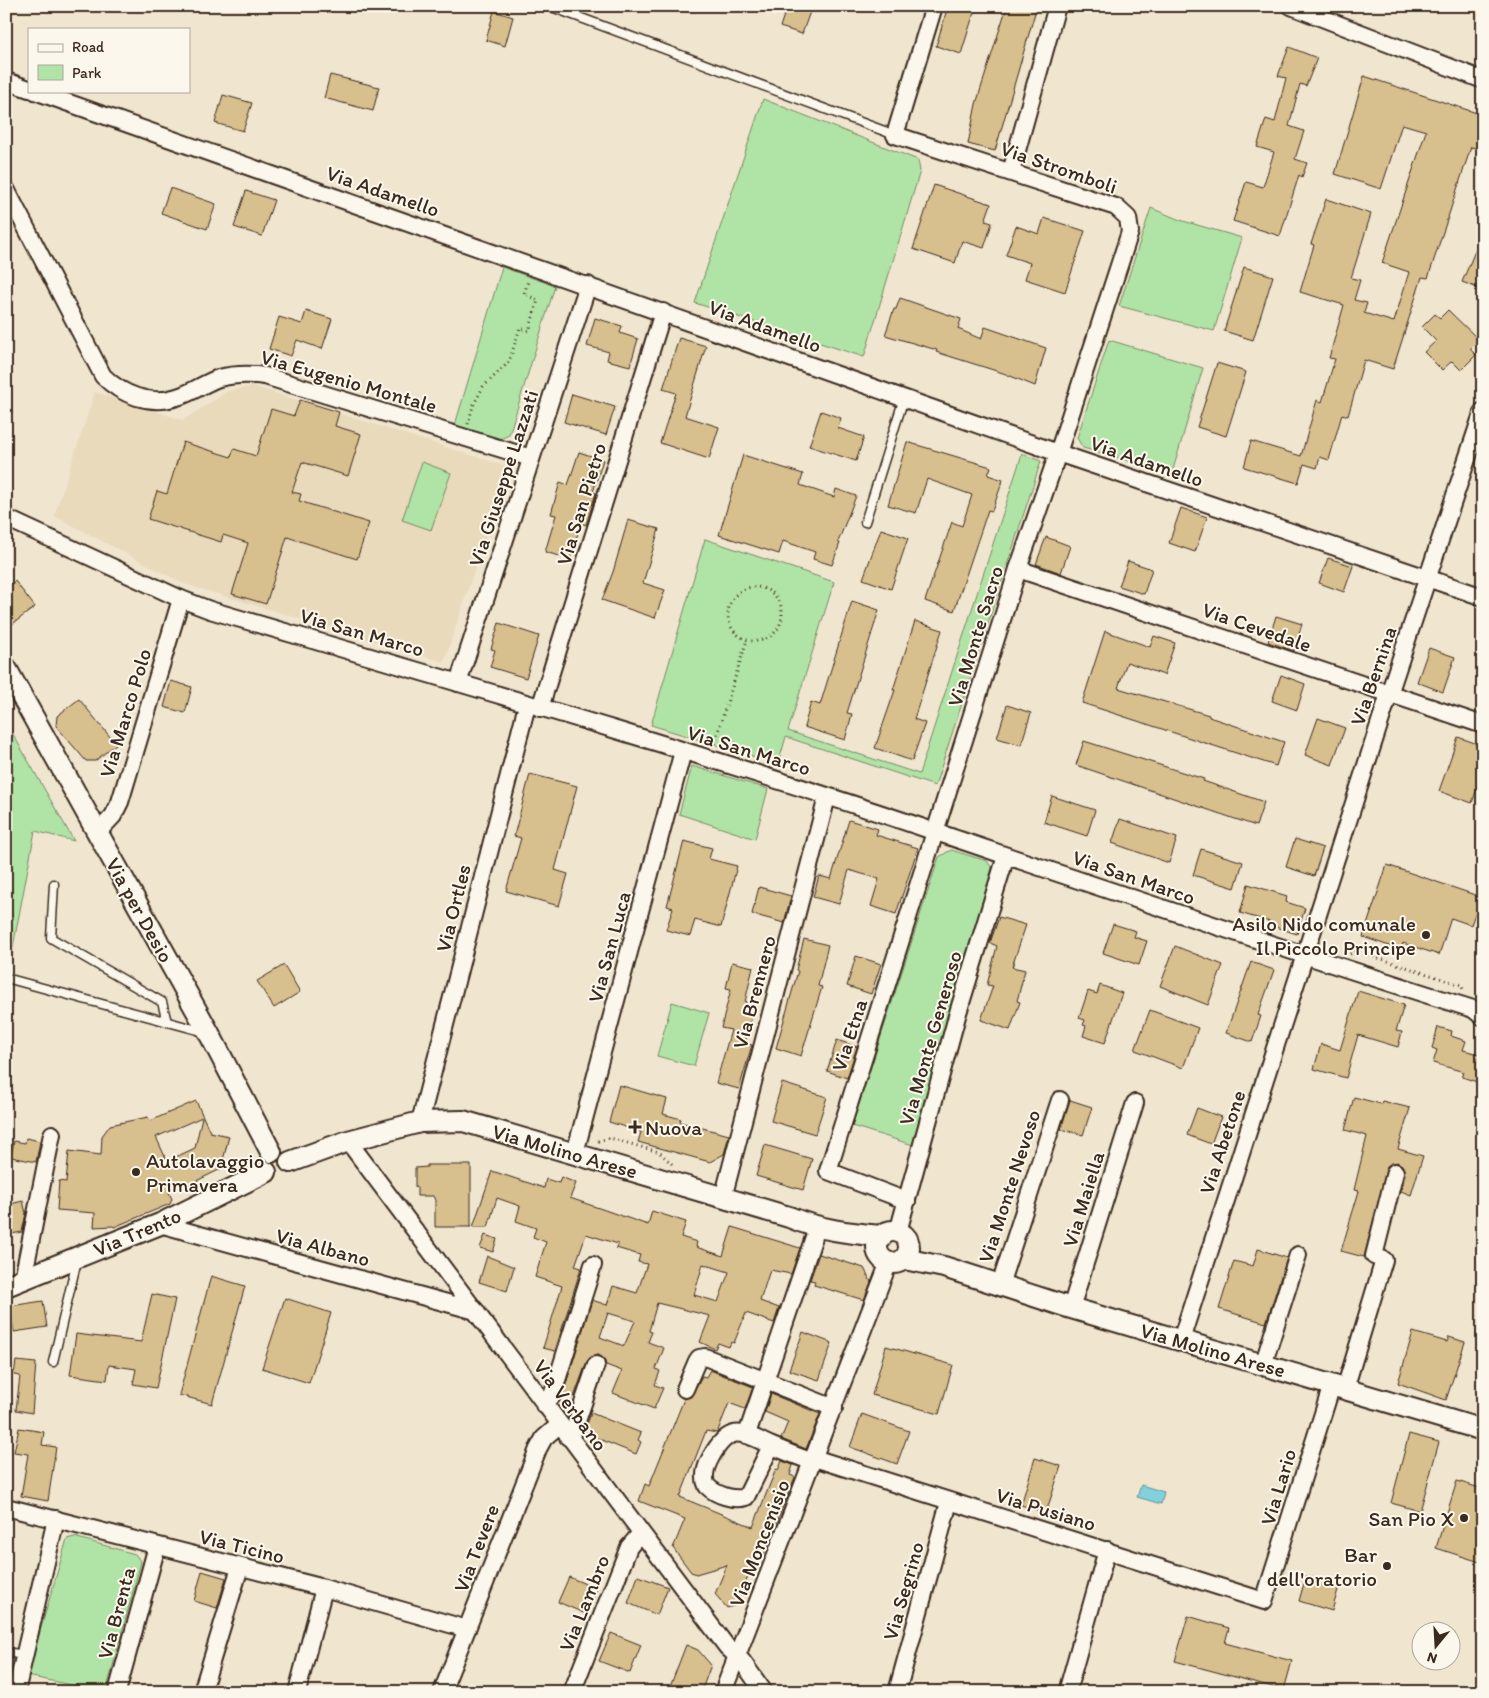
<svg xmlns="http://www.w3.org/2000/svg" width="1489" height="1698" font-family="Itim,sans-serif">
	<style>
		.built { fill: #e9dabc }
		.green { fill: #b0e4a6; stroke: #768762 }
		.water { fill: #82d1de; stroke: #668e91 }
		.building { fill: #d8bf8e; stroke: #3b2a1e; fill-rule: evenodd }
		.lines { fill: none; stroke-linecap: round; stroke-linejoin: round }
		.service-casing { stroke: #3b2a1e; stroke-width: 11 }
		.minor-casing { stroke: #3b2a1e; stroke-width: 20 }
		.tertiary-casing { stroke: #3b2a1e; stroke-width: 24 }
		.path { stroke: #3b2a1e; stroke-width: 3; stroke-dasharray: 1 4; stroke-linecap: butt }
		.service { stroke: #fbf7ec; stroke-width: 8 }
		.minor { stroke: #fbf7ec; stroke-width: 16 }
		.tertiary { stroke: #fbf7ec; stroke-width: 20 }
		.poi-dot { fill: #3b2a1e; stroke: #fbf7ec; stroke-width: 2 }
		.labels { text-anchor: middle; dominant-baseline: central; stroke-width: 4; stroke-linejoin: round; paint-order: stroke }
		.street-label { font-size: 21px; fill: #3b2a1e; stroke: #fbf7ec }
		.poi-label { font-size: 21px; fill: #3b2a1e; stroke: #fbf7ec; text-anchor: end }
	</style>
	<rect width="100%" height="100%" fill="#f0e6d0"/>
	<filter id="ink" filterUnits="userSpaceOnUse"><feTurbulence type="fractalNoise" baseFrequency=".02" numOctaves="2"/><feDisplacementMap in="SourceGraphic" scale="10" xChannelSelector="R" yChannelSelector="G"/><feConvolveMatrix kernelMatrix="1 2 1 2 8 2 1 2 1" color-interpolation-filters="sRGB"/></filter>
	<g filter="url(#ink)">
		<path class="built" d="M253 386 509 467 444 662 184 584 54 516 95 392 183 420 228 391Z"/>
		<g class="green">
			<path d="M763 99 918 160 920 171 864 357 695 303Z"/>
			<path d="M1151 208 1180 220 1242 238 1214 331 1119 306Z"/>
			<path d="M502 267 555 286 509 435 500 439 455 425Z"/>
			<path d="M1109 340 1203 368 1172 473 1083 448 1077 438Z"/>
			<path d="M1022 454 1041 461 935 786 786 737 778 764 651 725 705 539 834 582 788 731 919 774Z"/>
			<path d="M422 462 451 473 431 530 402 520Z"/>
			<path d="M6 722 74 841 35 831 10 963 6 962Z"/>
			<path d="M692 766 768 789 755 839 679 814Z"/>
			<path d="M951 850 987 861 992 868 913 1145 852 1126 939 857Z"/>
			<path d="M672 1002 709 1013 694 1066 657 1056Z"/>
			<path d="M74 1537 135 1554 141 1562 106 1692 27 1676 67 1539Z"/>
		</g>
		<path class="water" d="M1141 1485 1164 1492 1161 1504 1137 1497Z"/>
		<g class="building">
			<path d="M787 6H812L802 34 780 27Z"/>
			<path d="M948 6H976L961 54 936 46Z"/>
			<path d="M1007 6H1037L995 151 968 144 976 104Z"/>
			<path d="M494 11 513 17 505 46 486 40Z"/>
			<path d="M1289 47 1317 58 1306 86 1300 84 1289 126 1304 131 1295 159 1307 163 1302 177 1299 175 1280 236 1233 221 1246 182 1263 187 1274 152 1257 147 1266 119 1275 122 1286 78 1278 76Z"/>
			<path d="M330 75 379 87 373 111 324 98Z"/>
			<path d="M1364 76 1483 115V137L1479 149 1471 147 1428 278 1422 277 1393 369 1364 360 1348 416 1342 414 1329 460 1320 457 1317 468 1304 464 1298 483 1244 467 1251 441 1301 456 1317 400 1322 402 1335 359 1329 358 1344 305 1300 292 1314 245 1311 244 1326 199 1371 214 1351 278 1360 280 1354 300 1367 303 1364 313 1394 322 1409 272 1382 263 1426 131 1402 124 1381 189 1335 174Z"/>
			<path d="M223 95 252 103 243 131 215 123Z"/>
			<path d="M934 185 991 204 985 221 992 223 984 248 962 241 955 263 913 249Z"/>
			<path d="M170 188 216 204 207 229 161 213Z"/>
			<path d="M246 191 274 200 262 236 234 227Z"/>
			<path d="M1044 218 1085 231 1065 292 1025 279 1030 263 1006 255 1016 226 1039 234Z"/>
			<path d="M1483 232V290L1462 282Z"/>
			<path d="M1244 267 1273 276 1253 340 1224 331Z"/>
			<path d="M900 298 961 319 958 329 981 339 985 327 1046 348 1035 386 1003 373 936 352 937 350 885 335 894 309H896Z"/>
			<path d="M1448 310 1479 340 1470 349 1476 355 1461 370 1452 361 1442 370 1424 352 1436 341 1422 327 1435 314 1440 318Z"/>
			<path d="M306 311 332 319 322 349 297 340 291 356 269 349 279 317 302 324Z"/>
			<path d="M595 318 622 326 620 333 638 339 630 366 607 360 609 352 587 346Z"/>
			<path d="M679 338 706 346 685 416 719 427 709 459 660 443 676 393 663 389Z"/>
			<path d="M1217 363 1246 372 1226 436 1197 427Z"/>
			<path d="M572 394 615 407 606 435 564 422Z"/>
			<path d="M300 400 339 412 335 426 361 434 348 476 302 462 292 492 301 494 299 501 369 523 357 559 287 537 266 604 232 594 248 543 223 535 221 542 148 519 157 491 167 494 183 442 231 457 234 449 256 456 271 409 294 416Z"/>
			<path d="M821 411 841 418 838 428 864 437 856 461 809 446Z"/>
			<path d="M907 442 991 467 988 475 1003 480 992 511 988 510 954 611 925 601 952 522 962 526 972 495 927 479 916 513 888 505Z"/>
			<path d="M579 452 603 460 593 492 596 493 586 525 581 523 570 559 545 552 556 515 551 514 560 482 568 485Z"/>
			<path d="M743 455 803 474 800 485 834 497 836 489 856 496 838 542 840 543 832 565 813 559 815 552 783 541 779 554 719 535Z"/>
			<path d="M1181 508 1207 517 1195 552 1169 543Z"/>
			<path d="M628 520 659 529 643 583 665 590 655 618 602 600 613 572Z"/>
			<path d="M881 529 908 538 891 589 863 579Z"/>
			<path d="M1046 537 1070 546 1061 573 1036 564Z"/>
			<path d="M1328 558 1353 566 1344 592 1319 583Z"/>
			<path d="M1128 561 1152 569 1144 594 1119 586Z"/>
			<path d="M15 581 35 607 6 629V588Z"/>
			<path d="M852 601 879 610 847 713 852 714 845 740 804 727 811 702 820 705Z"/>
			<path d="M1276 616 1302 624 1294 651 1268 642Z"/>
			<path d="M915 621 942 630 914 719 925 723 912 761 875 748 895 690H893Z"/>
			<path d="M499 623 539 636 526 678 490 667 495 650 491 649Z"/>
			<path d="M1105 631 1150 647 1154 636 1175 643 1164 675 1127 662 1118 688 1209 715V717L1284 742 1276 766 1082 703Z"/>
			<path d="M1429 648 1455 657 1443 692 1417 682Z"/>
			<path d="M1281 675 1305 684 1297 710 1272 701Z"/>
			<path d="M171 681 192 687 185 713 164 707Z"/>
			<path d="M79 699 116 744 95 761H86L56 726 57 716Z"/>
			<path d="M1007 705 1031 713 1021 745 997 738Z"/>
			<path d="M1318 718 1345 728 1332 765 1305 755Z"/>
			<path d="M1458 737 1483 746V772L1472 803 1439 791Z"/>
			<path d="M1084 741 1204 779 1203 781 1264 802 1256 826 1076 765Z"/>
			<path d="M530 774 577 786 555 870 568 874 559 906 506 891 521 838 514 836Z"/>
			<path d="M1052 796 1095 810 1087 836 1044 822Z"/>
			<path d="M1120 819 1177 838 1169 863 1112 843Z"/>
			<path d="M849 820 878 829 876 835 918 848 896 914 871 906 879 879 849 870 839 904 813 897 819 876 831 879Z"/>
			<path d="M1295 839 1323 848 1314 876 1286 867Z"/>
			<path d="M684 841 712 848 709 859 737 866 721 927 695 920 690 936 666 930 673 908 667 906Z"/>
			<path d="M1201 849 1243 862 1235 888 1193 875Z"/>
			<path d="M1387 865 1481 897 1471 925 1451 918 1439 955 1403 943 1401 950 1363 937Z"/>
			<path d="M1248 884 1287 896 1286 902 1305 908 1297 934 1269 925 1270 922 1240 913Z"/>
			<path d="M759 887 791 896 784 923 752 914Z"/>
			<path d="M999 917 1026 925 1012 967 1025 970 1017 1001 1020 1002 1010 1030 981 1020 993 986 987 985 997 946 990 943Z"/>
			<path d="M1113 924 1136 931 1134 937 1147 941 1139 965 1103 953Z"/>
			<path d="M804 939 828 945 818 986 822 987 801 1056 776 1048 798 971 796 970Z"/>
			<path d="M1175 946 1223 965 1208 1005 1160 986Z"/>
			<path d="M856 956 881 964 871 994 847 986Z"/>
			<path d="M732 962 753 967 745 1002 755 1005 745 1043 752 1045 739 1089 716 1083 731 1030 721 1028 731 989 726 988Z"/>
			<path d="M1251 962 1274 970 1258 1015 1261 1016 1252 1042 1226 1033Z"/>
			<path d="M284 965 300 992 274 1008 257 981Z"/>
			<path d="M1100 985 1122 993 1105 1043 1083 1036 1086 1026 1083 1025 1085 1020 1079 1018 1088 991 1097 994Z"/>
			<path d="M1358 991 1404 1005 1396 1031 1402 1032 1398 1047 1358 1035 1346 1078 1314 1069 1321 1044 1340 1050Z"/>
			<path d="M1150 1010 1198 1028 1183 1068 1135 1050Z"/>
			<path d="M1438 1027 1452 1031 1451 1036 1466 1041 1463 1050 1483 1055V1084L1462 1077 1464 1072 1433 1063 1437 1050 1432 1048Z"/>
			<path d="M837 1040 857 1047 847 1078 827 1071Z"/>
			<path d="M782 1083 827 1097 815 1134 771 1121Z"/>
			<path d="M619 1085 667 1099 663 1114 681 1119 680 1122 729 1135 724 1154 710 1162 638 1142 641 1132 609 1122Z"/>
			<path d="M1354 1097 1381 1104 1382 1101 1410 1108 1398 1149 1423 1156 1411 1195 1401 1191 1405 1174 1402 1165 1397 1162 1388 1165 1364 1257 1341 1251 1359 1191 1354 1190 1367 1136 1345 1130Z"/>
			<path d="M1070 1100 1092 1107 1083 1135 1061 1129Z"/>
			<path d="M196 1101 210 1132 229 1136 221 1169 190 1184 186 1181 168 1190 172 1199 170 1204 114 1227 113 1226 94 1227 95 1213 57 1210 59 1181 66 1182 69 1151 101 1155 102 1136 110 1125 148 1117 150 1121ZM202 1117 195 1148 167 1161 156 1137Z"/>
			<path d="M1197 1108 1221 1117 1211 1144 1187 1135Z"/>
			<path d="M26 1138 40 1141 36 1162 11 1157 14 1141 25 1143Z"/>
			<path d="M765 1145 812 1159 803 1190 756 1176Z"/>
			<path d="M427 1165H471V1227H435V1200L433 1196H417V1187H415V1168L427 1167Z"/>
			<path d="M492 1171 544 1188 546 1179 559 1183 561 1177 576 1183 570 1198 648 1225 652 1211 686 1222 681 1237 697 1242 696 1247 723 1256 732 1227 800 1248 791 1274 770 1270 760 1301 779 1308 774 1323 746 1313 734 1343 731 1342 729 1347 718 1343 715 1349 700 1342 710 1316 657 1303 649 1331 652 1332 648 1342 664 1348 656 1369 660 1371 655 1385 663 1388 654 1409 613 1393 622 1371 606 1365 604 1359 599 1355H594L587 1361 574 1397 563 1394 592 1300 607 1305 613 1286 637 1293 647 1264 638 1262 640 1255 616 1248 618 1244 586 1234 575 1266 581 1268 555 1351 543 1348 562 1286 535 1277 546 1242 533 1237 536 1228 516 1221 520 1206 497 1198 488 1227H473ZM703 1264 729 1272 718 1302 694 1295ZM608 1313 635 1321 624 1346 600 1337Z"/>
			<path d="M23 1201 26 1213 22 1232 6 1235V1205Z"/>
			<path d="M485 1235 497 1239 493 1252 480 1248Z"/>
			<path d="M1258 1249 1287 1258 1266 1323 1219 1309 1234 1261 1253 1266Z"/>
			<path d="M819 1254 864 1268 871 1282 864 1300 814 1285 815 1281 810 1280Z"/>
			<path d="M487 1256 514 1267 507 1291 479 1282Z"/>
			<path d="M211 1276 245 1286 212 1404 179 1395Z"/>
			<path d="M152 1294 175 1299 156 1388 133 1384 136 1369 109 1365 107 1380 70 1375 76 1334 141 1342Z"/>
			<path d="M285 1298 331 1313 309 1383 262 1368Z"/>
			<path d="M43 1301 47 1327 14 1332 10 1306Z"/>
			<path d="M803 1332 832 1343 819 1380 789 1370Z"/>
			<path d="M1413 1332 1447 1342 1449 1337 1465 1342 1446 1400 1398 1383Z"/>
			<path d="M886 1346 953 1365 939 1414 872 1395Z"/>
			<path d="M16 1361 36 1363 32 1413 16 1410 20 1376 14 1375Z"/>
			<path d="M710 1370 753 1387 745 1409 729 1403 717 1433 706 1431 680 1497 753 1527 776 1469 778 1470 782 1461 793 1465 790 1475 795 1477 764 1554 759 1551 736 1605 727 1608 715 1594 727 1565 696 1574 691 1572 673 1548 685 1519 639 1501 645 1484 649 1486 684 1399 691 1397 702 1376 706 1377Z"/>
			<path d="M771 1394 820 1414 806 1449 781 1439 788 1422 765 1412Z"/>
			<path d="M591 1413 641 1433 638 1440 641 1442 636 1454 584 1433Z"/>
			<path d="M862 1414 909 1431 897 1464 850 1447Z"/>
			<path d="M19 1428 44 1432 42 1445 56 1447 48 1501 21 1496 28 1454 14 1452Z"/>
			<path d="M1409 1434 1439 1442 1420 1511 1391 1503Z"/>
			<path d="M1035 1458 1061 1466 1046 1513 1021 1505Z"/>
			<path d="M1457 1481 1483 1489V1563L1436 1548Z"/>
			<path d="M202 1571 226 1578 217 1608 194 1601Z"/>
			<path d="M638 1576 668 1587 657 1615 628 1603Z"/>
			<path d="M1306 1576 1339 1586 1332 1611 1299 1601Z"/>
			<path d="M569 1577 597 1589 586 1614 558 1602Z"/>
			<path d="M1188 1616 1229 1628 1225 1643 1292 1661 1284 1690 1175 1661Z"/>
			<path d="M611 1633 641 1645 630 1673 599 1661Z"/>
			<path d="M686 1645 698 1650 711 1665 701 1692H668Z"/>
		</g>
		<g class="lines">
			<g class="service-casing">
				<g id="service">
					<path d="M549 6 895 135"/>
					<path d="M865 522 904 398"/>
					<path d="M54 884 51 938 162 1002 167 1022"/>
					<path d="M6 978 205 1032"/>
					<path d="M53 1362 77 1260"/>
					<path d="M6 1652 24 1655"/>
				</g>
			</g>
			<g class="minor-casing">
				<g id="minor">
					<path d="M1291 6 1483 80"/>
					<path d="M6 81 29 89"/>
					<path d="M35 91 1058 453 1483 597"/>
					<path d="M1011 172 1057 6"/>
					<path d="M6 189 103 376C122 395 150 406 177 397 192 393 204 383 219 378 235 374 249 374 265 376L531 458"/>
					<path d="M6 518 181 599 210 610C452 681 696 751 936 832 1114 892 1293 953 1473 1009L1483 1017"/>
					<path d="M1018 569 1483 725"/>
					<path d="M458 683 588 285"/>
					<path d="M540 708 663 312"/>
					<path d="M97 833 113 816 120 802 181 599"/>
					<path d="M420 1122 527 705"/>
					<path d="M348 1141 727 1647 742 1661 764 1692"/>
					<path d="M575 1153 683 751"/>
					<path d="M723 1198 827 797"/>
					<path d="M907 1201 828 1171 1018 569 1058 453 1130 232 1128 218 1116 207 895 135 934 6"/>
					<path d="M160 1224 476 1311"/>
					<path d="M898 1232 957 1016 1006 856"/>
					<path d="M23 1279 52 1134"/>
					<path d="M1000 1285 1060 1100"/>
					<path d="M1071 1308 1135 1103"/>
					<path d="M1181 1340 1389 694 1483 411"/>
					<path d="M1263 1365 1298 1255"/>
					<path d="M685 1389 697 1361 699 1358 705 1357 834 1408"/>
					<path d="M1345 1389 1384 1260 1374 1256 1395 1172"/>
					<path d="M544 1405 552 1396 593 1265"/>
					<path d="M747 1434 817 1228"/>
					<path d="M568 1437 574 1430 596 1365"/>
					<path d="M771 1446 746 1497C734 1501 716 1495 707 1486 702 1476 706 1466 711 1457 731 1421 745 1434 772 1446 786 1452 799 1457 813 1462"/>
					<path d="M814 1458 1264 1601 1332 1385"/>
					<path d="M6 1507 324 1588 467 1629"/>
					<path d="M16 1692 56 1519"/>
					<path d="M117 1692 157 1546"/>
					<path d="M202 1692 240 1567"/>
					<path d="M297 1692 324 1588"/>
					<path d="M442 1692 538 1449 544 1438 559 1425"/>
					<path d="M572 1692 629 1547 641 1533"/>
					<path d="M723 1692 889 1262"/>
					<path d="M897 1692 949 1502"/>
					<path d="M1067 1692 1107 1550"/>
				</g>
			</g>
			<g class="tertiary-casing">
				<g id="tertiary">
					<path d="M6 668 209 1033 271 1152"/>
					<path d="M290 1162 348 1141 420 1122 463 1121 789 1217C820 1230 849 1233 882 1236"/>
					<circle cx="893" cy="1247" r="16"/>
					<path d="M904 1259 944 1267 1071 1308 1483 1430"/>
					<path d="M6 1286 160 1224 266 1172"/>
				</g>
			</g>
			<g class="path">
				<path d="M468 424 473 406 483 387 509 362 520 328 529 331 538 300 524 294 528 281"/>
				<circle cx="755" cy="614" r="27"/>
				<path d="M714 744 747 640"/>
				<path d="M1350 954 1357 951 1461 985 1463 989"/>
				<path d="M598 1141 610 1138 659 1152 672 1164"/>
			</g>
			<use href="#service" class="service"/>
			<use href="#minor" class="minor"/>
			<use href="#tertiary" class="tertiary"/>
		</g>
	</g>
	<g class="poi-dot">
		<circle cx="1426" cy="935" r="5"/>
		<path d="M632.5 1119.5h5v5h5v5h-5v5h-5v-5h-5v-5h5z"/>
		<circle cx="136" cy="1172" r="5"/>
		<circle cx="1464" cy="1518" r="5"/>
		<circle cx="1387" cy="1566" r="5"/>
	</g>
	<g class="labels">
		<g class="street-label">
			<text transform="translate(1059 167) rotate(19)">Via Stromboli</text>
			<text transform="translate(383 191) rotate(19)">Via Adamello</text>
			<text transform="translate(765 326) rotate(20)">Via Adamello</text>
			<text transform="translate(349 381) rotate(16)">Via Eugenio Montale</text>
			<text transform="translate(1147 461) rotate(19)">Via Adamello</text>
			<text transform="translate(503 478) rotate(-72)">Via Giuseppe Lazzati</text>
			<text transform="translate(581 504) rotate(-73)">Via San Pietro</text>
			<text transform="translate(1257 627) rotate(19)">Via Cevedale</text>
			<text transform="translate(362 632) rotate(16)">Via San Marco</text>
			<text transform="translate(975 636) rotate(-73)">Via Monte Sacro</text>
			<text transform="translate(1373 676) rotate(-71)">Via Bernina</text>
			<text transform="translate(125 713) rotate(-73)">Via Marco Polo</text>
			<text transform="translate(749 750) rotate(17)">Via San Marco</text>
			<text transform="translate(1134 877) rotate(19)">Via San Marco</text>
			<text transform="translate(453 908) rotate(-76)">Via Ortles</text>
			<text transform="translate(140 910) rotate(61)">Via per Desio</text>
			<text transform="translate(609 947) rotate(-75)">Via San Luca</text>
			<text transform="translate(754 992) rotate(-75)">Via Brennero</text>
			<text transform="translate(849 1035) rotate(-72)">Via Etna</text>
			<text transform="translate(930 1038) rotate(-74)">Via Monte Generoso</text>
			<text transform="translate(1222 1142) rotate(-72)">Via Abetone</text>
			<text transform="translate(565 1151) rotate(16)">Via Molino Arese</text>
			<text transform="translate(1009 1186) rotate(-72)">Via Monte Nevoso</text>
			<text transform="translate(1083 1199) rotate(-73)">Via Maiella</text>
			<text transform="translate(137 1232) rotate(-23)">Via Trento</text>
			<text transform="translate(323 1247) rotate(15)">Via Albano</text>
			<text transform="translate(1213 1350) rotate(16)">Via Molino Arese</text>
			<text transform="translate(571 1405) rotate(53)">Via Verbano</text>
			<text transform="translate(1278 1487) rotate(-73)">Via Lario</text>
			<text transform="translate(1046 1509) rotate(17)">Via Pusiano</text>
			<text transform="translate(759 1543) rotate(-69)">Via Moncenisio</text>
			<text transform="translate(242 1546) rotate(14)">Via Ticino</text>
			<text transform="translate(476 1548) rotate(-69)">Via Tevere</text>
			<text transform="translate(903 1591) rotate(-74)">Via Segrino</text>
			<text transform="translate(584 1603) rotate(-68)">Via Lambro</text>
			<text transform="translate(116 1613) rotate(-75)">Via Brenta</text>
		</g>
		<g class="poi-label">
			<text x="1416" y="923">Asilo Nido comunale<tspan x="1416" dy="24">Il Piccolo Principe</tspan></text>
			<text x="645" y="1127" text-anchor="start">Nuova</text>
			<text x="146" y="1160" text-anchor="start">Autolavaggio<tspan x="146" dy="24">Primavera</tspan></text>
			<text x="1454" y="1518">San Pio X</text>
			<text x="1377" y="1554">Bar<tspan x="1377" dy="24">dell'oratorio</tspan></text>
		</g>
	</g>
	<rect width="1489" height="1698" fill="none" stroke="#fbf7ec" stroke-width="25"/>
	<rect x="12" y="12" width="1464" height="1673" fill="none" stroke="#3b2a1e" stroke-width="2" filter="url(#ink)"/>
	<rect x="28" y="28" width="162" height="65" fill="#fbf7ec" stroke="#aea59a"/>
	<rect x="38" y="44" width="25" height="8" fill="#fbf7ec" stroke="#aea59a"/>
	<text x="72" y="52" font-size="15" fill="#3b2a1e">Road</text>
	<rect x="38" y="65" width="25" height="15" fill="#b0e4a6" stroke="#aea59a"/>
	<text x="72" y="78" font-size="15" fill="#3b2a1e">Park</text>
	<g transform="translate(1436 1646) rotate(198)"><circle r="24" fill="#fbf7ec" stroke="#aea59a"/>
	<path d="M0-4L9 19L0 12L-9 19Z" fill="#3b2a1e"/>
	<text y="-8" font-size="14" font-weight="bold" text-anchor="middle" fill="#3b2a1e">N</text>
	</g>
</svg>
